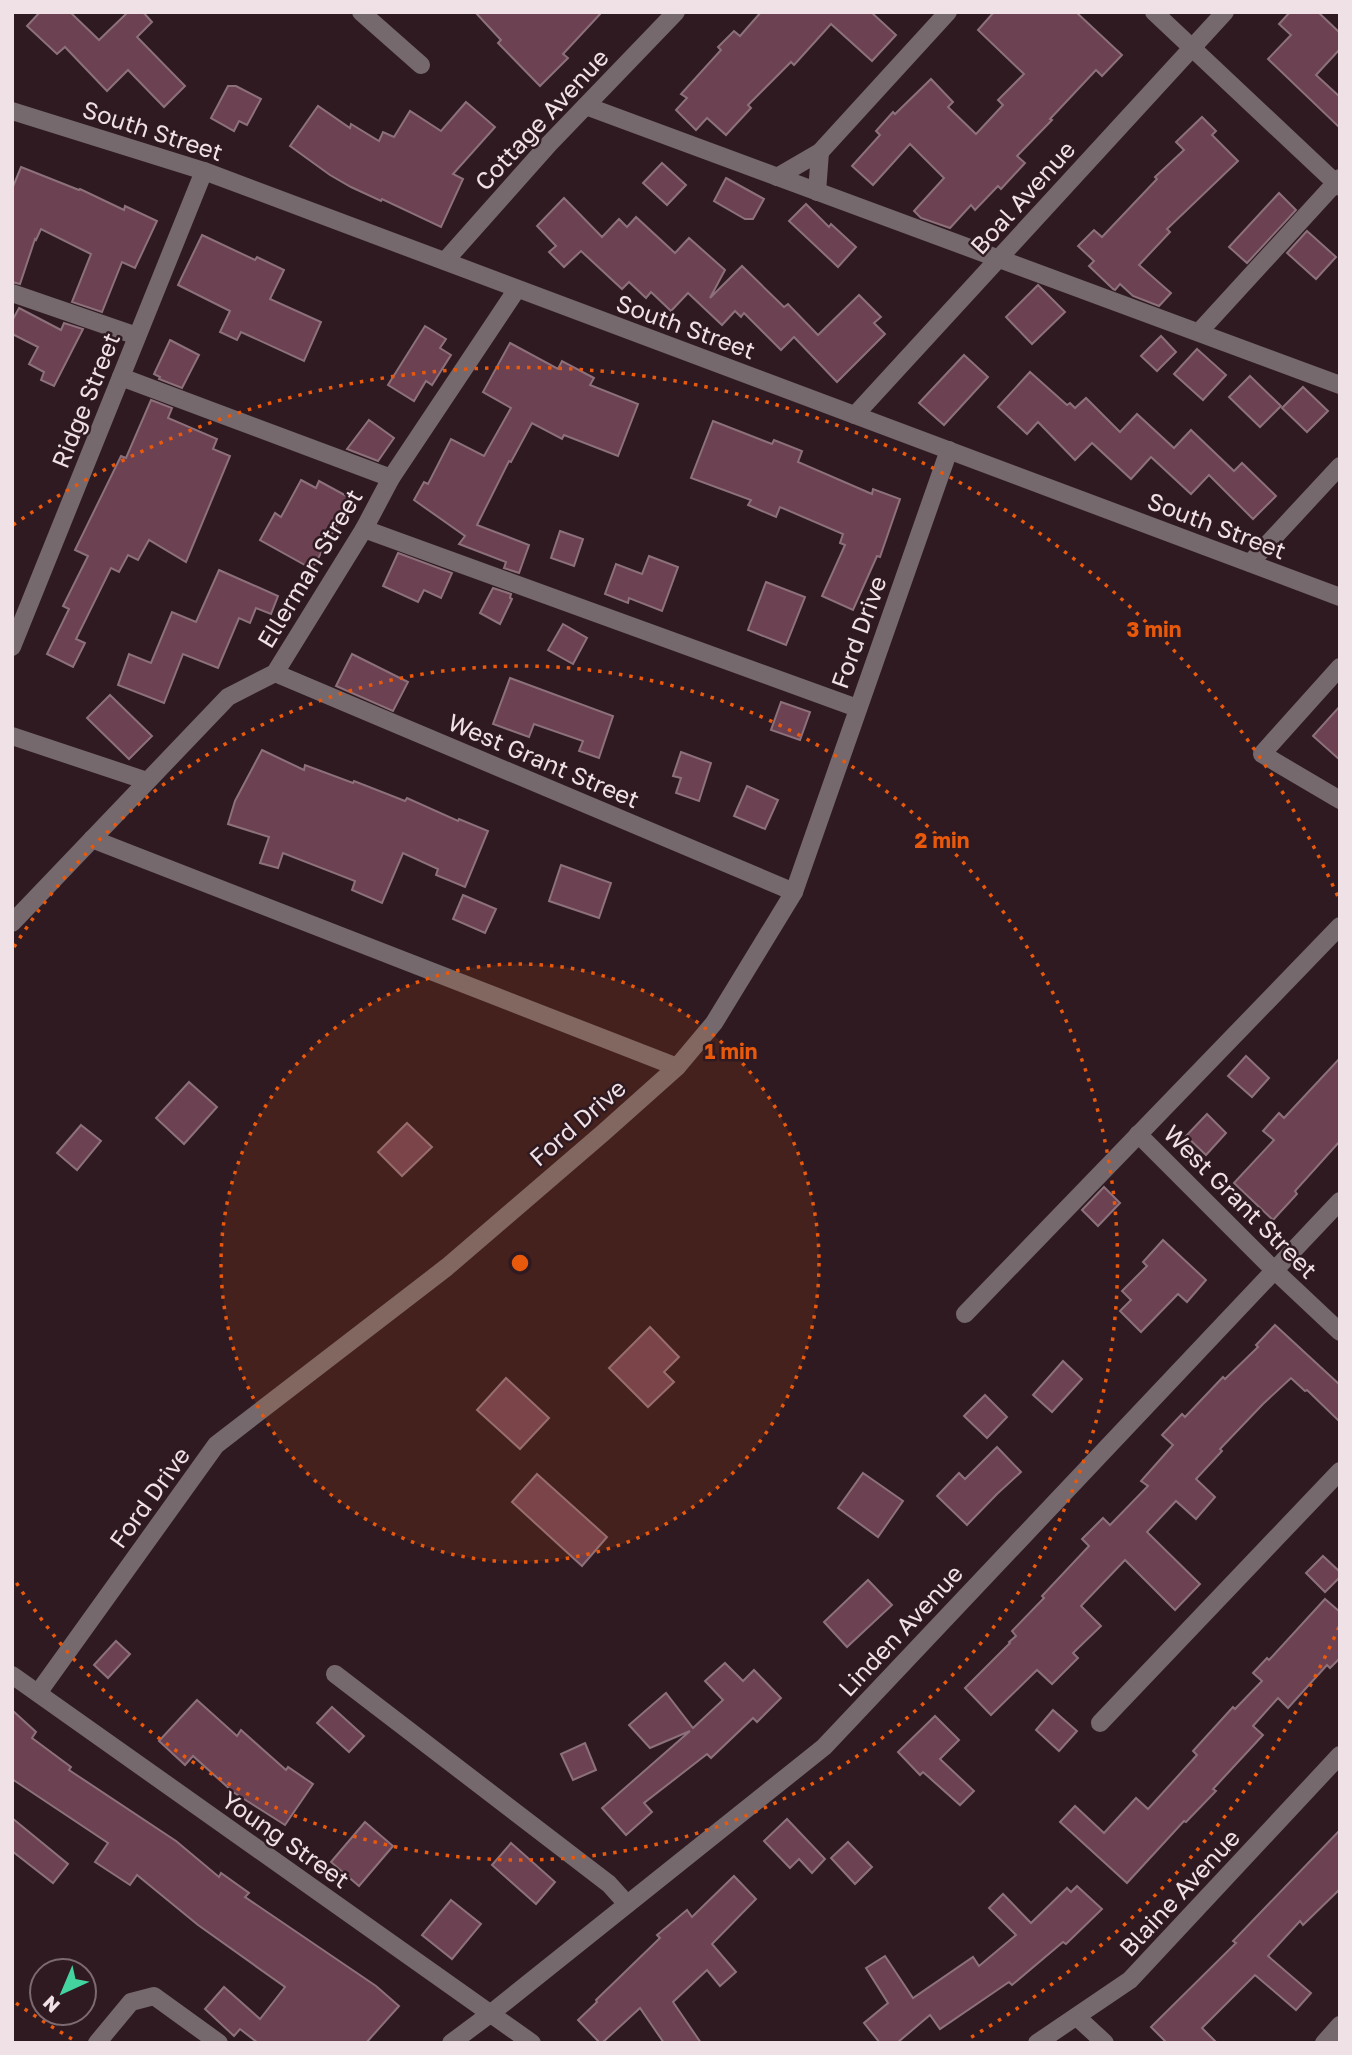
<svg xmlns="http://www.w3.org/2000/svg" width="1352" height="2055" font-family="'Golos Text',sans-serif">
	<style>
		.building { fill: #6c4152; stroke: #8c717b; stroke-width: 2 }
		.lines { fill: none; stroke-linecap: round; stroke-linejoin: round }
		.minor { stroke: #75696d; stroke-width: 18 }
		.ring { fill: none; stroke: #e8590c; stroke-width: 3.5; stroke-dasharray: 3.5 7 }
		.labels { text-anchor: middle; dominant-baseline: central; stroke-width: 5; stroke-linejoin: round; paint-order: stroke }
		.street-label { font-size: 24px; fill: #f0e1e6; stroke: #2f1a22 }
		.centre { fill: #e8590c; stroke: #2f1a22; stroke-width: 3.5 }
		.ring-label { font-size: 21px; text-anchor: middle; font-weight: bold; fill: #e8590c; stroke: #2f1a22; stroke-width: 5; stroke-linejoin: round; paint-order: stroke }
	</style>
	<rect width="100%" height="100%" fill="#2f1a22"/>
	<g class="building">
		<path d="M40 12H70L99 40 128 12H143L152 22 137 37 185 86 164 107 128 70 107 91 65 47 57 54 27 26Z"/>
		<path d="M475 12H602L563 54 568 58 540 86 498 43 501 40Z"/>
		<path d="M761 12H871L896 35 872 61 831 24 794 65 791 62 748 105 751 108 726 135 707 118 696 130 676 110 687 98 681 94 721 50 718 47 734 31 740 36Z"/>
		<path d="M994 12H1076L1122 55 1102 76 1096 70 1050 119 1052 120 1017 156 1025 163 1001 189 998 186 975 210 971 205 950 228 921 218 914 211 944 178 910 144 873 185 852 166 880 135 876 131 893 112 895 114 931 79 953 102 948 107 976 134 1003 105 998 100 1024 74 978 30Z"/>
		<path d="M1290 12H1318L1340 33V49L1316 75 1340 97V128L1268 59 1291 35 1279 24Z"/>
		<path d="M228 86H236L261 99 247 125 239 121 234 131 211 118Z"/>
		<path d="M466 102 495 127 453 174 463 179 441 227 382 199 381 201 351 187 330 175 290 146 318 106 350 128 351 124 379 141 383 132 394 137 410 111 441 131Z"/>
		<path d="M1202 117 1216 131 1212 135 1238 161 1167 229 1170 232 1139 265 1171 293 1159 306 1133 296 1120 284 1115 290 1113 289 1089 266 1094 261 1078 246 1094 230 1102 237 1157 179 1155 177 1184 150 1176 142Z"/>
		<path d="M662 163 686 185 667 205 643 183Z"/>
		<path d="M21 167 79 190 80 189 124 210 125 206 157 221 135 268 122 262 102 312 72 302 91 254 41 229 36 240 35 239 20 284 12 282V189Z"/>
		<path d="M726 178 764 199 753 219H745L714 201Z"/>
		<path d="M1279 193 1296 210 1247 263 1229 247Z"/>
		<path d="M564 198 602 237 619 219 627 227 636 217 675 253 689 238 725 270 710 298 742 266 784 307 788 304 818 335 859 295 881 317 874 323 885 334 837 382 794 337 781 350 744 313 741 317 735 311 722 325 688 293 671 311 651 292 646 298 629 282 622 289 581 251 564 267 549 252 556 246 537 226Z"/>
		<path d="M806 204 829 227 831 224 856 247 838 267 789 221Z"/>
		<path d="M1307 231 1336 257 1316 279 1287 253Z"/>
		<path d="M202 235 255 260 257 257 284 270 270 299 321 322 304 361 241 332 237 340 220 332 230 311 178 285Z"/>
		<path d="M1038 285 1065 312 1032 344 1006 317Z"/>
		<path d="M19 308 61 330 64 323 83 329 54 386 41 380 44 372 29 364 38 347 12 334V321Z"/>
		<path d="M425 326 446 339 440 348 451 355 432 385 426 381 414 401 388 385Z"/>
		<path d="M1161 336 1176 352 1157 371 1141 356Z"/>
		<path d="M170 340 199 355 182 388 159 379 160 377 154 374Z"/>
		<path d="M510 343 558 369 562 361 594 378 590 385 638 404 618 456 564 435 562 439 532 423 511 462 509 461 477 525 529 545 519 573 504 568 506 562 459 544 465 536 414 500 424 482 428 484 451 439 484 456 511 408 483 392Z"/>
		<path d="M1197 349 1226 375 1203 400 1174 374Z"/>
		<path d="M964 355 988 377 944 425 919 403Z"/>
		<path d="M1030 372 1067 405 1070 403 1075 408 1086 398 1120 432 1137 414 1174 448 1191 430 1234 471 1242 463 1276 496 1253 519 1209 475 1191 494 1151 457 1131 479 1092 443 1075 460 1038 422 1027 434 998 407Z"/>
		<path d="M1250 376 1281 406 1260 427 1229 397Z"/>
		<path d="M1303 387 1328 411 1307 432 1282 408Z"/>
		<path d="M151 400 172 408 168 418 217 439 213 449 230 456 186 562 149 540 138 560 128 555 119 572 111 568 76 639 85 643 73 667 47 654 69 609 63 606 88 556 75 550 121 456 126 458Z"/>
		<path d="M369 420 394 438 378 461 347 449Z"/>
		<path d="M713 421 772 444 774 440 802 451 798 462 872 494 873 489 900 499 880 557 877 556 853 610 822 596 845 545 840 543 843 534 780 507 776 517 748 505 751 500 691 478Z"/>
		<path d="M301 480 316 488 319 481 352 499 312 569 260 540 275 513 281 517Z"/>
		<path d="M560 531 583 539 574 566 551 558Z"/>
		<path d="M398 553 452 573 441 598 424 590 418 602 383 586Z"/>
		<path d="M649 556 678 567 662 611 629 598 628 603 605 594 616 564 642 574Z"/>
		<path d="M219 570 278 596 271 614 256 608 250 623 239 618 218 668 183 654 164 703 118 685 129 654 151 663 172 612 196 622Z"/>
		<path d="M766 582 805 597 786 645 748 630Z"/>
		<path d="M493 588 511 594 510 598 512 599 500 624 480 613Z"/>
		<path d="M563 624 587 638 573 664 548 650Z"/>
		<path d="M352 654 408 682 393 711 336 686Z"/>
		<path d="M510 678 613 716 599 758 579 751 583 741 534 724 529 737 493 724Z"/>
		<path d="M110 695 152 736 129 759 87 718Z"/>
		<path d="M781 702 810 712 800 740 771 730Z"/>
		<path d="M1340 706V760L1313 736Z"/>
		<path d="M262 750 304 770 305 765 353 783 354 781 405 801 407 798 458 821 459 819 488 831 465 887 436 875 438 869 403 853 382 903 352 890 355 881 283 853 278 868 260 863 269 837 228 824 235 801Z"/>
		<path d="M681 752 711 763 699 801 676 793 681 778 673 776Z"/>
		<path d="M747 786 778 800 765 829 734 816Z"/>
		<path d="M561 865 611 883 599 918 549 901Z"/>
		<path d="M463 895 496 909 485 933 453 919Z"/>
		<path d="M1246 1056 1269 1078 1252 1097 1228 1076Z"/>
		<path d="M1340 1058V1141L1295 1191 1297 1194 1273 1220 1234 1183 1274 1140 1263 1131 1279 1113 1284 1118Z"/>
		<path d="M189 1082 217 1107 184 1144 156 1118Z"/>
		<path d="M1207 1114 1226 1133 1206 1155 1186 1136Z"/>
		<path d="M407 1123 432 1147 402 1176 378 1152Z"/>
		<path d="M81 1125 101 1141 77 1170 57 1153Z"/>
		<path d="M1104 1187 1120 1203 1098 1226 1082 1210Z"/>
		<path d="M1163 1240 1206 1280 1187 1302 1178 1294 1141 1332 1120 1311 1131 1300 1122 1291 1147 1266 1143 1262Z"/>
		<path d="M1275 1325 1340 1385V1422L1307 1390 1305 1391 1291 1378 1263 1404 1220 1449 1222 1451 1196 1479 1215 1497 1196 1519 1176 1501 1147 1532 1200 1584 1175 1610 1125 1560 1081 1606 1101 1626 1073 1653 1078 1658 1052 1684 1037 1670 991 1715 965 1688 1010 1643 1009 1642 1016 1636 1012 1631 1044 1598 1042 1596 1089 1546 1082 1539 1103 1518 1110 1525 1148 1486 1141 1481 1173 1445 1162 1435 1182 1414 1185 1417 1223 1377 1225 1379 1258 1347 1256 1345Z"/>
		<path d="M650 1327 679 1357 664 1372 674 1382 648 1407 609 1368Z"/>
		<path d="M1063 1361 1082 1379 1052 1412 1033 1395Z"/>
		<path d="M506 1378 549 1418 520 1449 477 1410Z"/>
		<path d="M985 1395 1007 1417 987 1438 964 1416Z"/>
		<path d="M997 1447 1021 1472 997 1494 967 1525 937 1496 959 1473 965 1479Z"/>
		<path d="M863 1473 903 1501 878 1537 838 1508Z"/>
		<path d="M537 1474 607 1537 582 1566 512 1502Z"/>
		<path d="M1323 1556 1340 1572V1577L1325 1592 1306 1573Z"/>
		<path d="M868 1580 892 1605 847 1647 824 1622Z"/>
		<path d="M1325 1599 1340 1612V1658L1330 1668 1327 1665 1288 1708 1278 1698 1253 1726 1263 1735 1213 1789 1216 1791 1186 1822 1184 1821 1127 1883 1060 1822 1075 1806 1104 1833 1136 1798 1148 1809 1197 1755 1193 1751 1233 1707 1235 1709 1262 1681 1253 1673 1267 1658 1269 1660Z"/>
		<path d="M116 1641 130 1654 108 1678 94 1665Z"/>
		<path d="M725 1663 743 1681 754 1670 781 1698 757 1722 753 1718 711 1758 707 1754 644 1803 652 1812 626 1835 602 1808 690 1731 650 1748 629 1725 666 1693 693 1728 723 1700 705 1681Z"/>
		<path d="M197 1700 237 1736 241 1730 286 1770 288 1767 313 1784 285 1825 233 1792 193 1756 185 1765 159 1741Z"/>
		<path d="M332 1707 364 1736 349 1752 317 1723Z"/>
		<path d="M12 1710 36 1732 32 1738 71 1767 69 1770 176 1841 219 1877 221 1873 249 1893 245 1897 376 1986 399 2006 366 2043H258L240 2029 234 2036 205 2009 224 1987 260 2019 285 1987 198 1925 137 1875 130 1885 95 1862 108 1843 12 1779Z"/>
		<path d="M1053 1710 1077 1731 1059 1751 1036 1730Z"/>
		<path d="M935 1716 959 1740 940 1759 974 1791 960 1805 923 1772 920 1775 898 1752Z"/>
		<path d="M585 1743 596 1770 573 1780 561 1754Z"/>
		<path d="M12 1818 68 1864 53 1883 12 1851Z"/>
		<path d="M787 1819 825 1859 812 1873 799 1859 790 1868 764 1841Z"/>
		<path d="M365 1822 393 1846 359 1886 331 1862Z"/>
		<path d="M1340 1830V1889L1303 1925 1300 1921 1268 1956 1311 1993 1296 2010 1255 1975 1202 2028 1217 2043H1167L1151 2027 1236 1943 1233 1941Z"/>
		<path d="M848 1842 872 1867 855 1884 831 1858Z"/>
		<path d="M511 1843 555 1882 536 1904 492 1865Z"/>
		<path d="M734 1876 756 1899 712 1944 736 1972 720 1986 707 1970 673 2002 701 2043H664L640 2008 602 2043H600L578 2020 597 2002 596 2000 660 1938 657 1935 687 1910 692 1917Z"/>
		<path d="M1077 1886 1102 1909 1066 1944 1063 1942 1012 1985 1009 1982 940 2029 930 2015 897 2043H880L864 2023 888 2003 866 1968 885 1956 913 1998 973 1957 979 1966 1016 1935 989 1908 1003 1894 1031 1923 1067 1888 1071 1892Z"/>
		<path d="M451 1900 481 1924 452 1959 422 1935Z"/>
	</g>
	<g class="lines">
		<g class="minor">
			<path d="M361 12 421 65"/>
			<path d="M1154 12 1340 187"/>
			<path d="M586 106 1340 385"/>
			<path d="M12 111 204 171 1340 597"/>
			<path d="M777 177 820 152 948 12"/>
			<path d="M817 192 820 152"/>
			<path d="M445 261 549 144 676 12"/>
			<path d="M12 293 137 336"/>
			<path d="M1199 332 1340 178"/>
			<path d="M121 377 391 478"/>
			<path d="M855 415 1225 12"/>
			<path d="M364 529 857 708"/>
			<path d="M1250 563 1340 466"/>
			<path d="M12 647 204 171"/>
			<path d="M1340 667 1262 754 1340 800"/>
			<path d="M275 673 794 892"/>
			<path d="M12 736 147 781"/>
			<path d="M92 839 677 1067"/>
			<path d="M12 923 228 697 275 673 364 529 391 478 517 289"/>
			<path d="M1138 1134 1274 1270 1340 1332"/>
			<path d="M965 1314 1340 926"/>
			<path d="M335 1674 609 1884 627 1904"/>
			<path d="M12 1675 532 2043"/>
			<path d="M38 1693 216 1445 447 1267 603 1133 677 1067 714 1023 794 892 949 450"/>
			<path d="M1100 1723 1340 1471"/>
			<path d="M1077 2017 1105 2043"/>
			<path d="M97 2043 131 2002 154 1996 219 2043"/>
			<path d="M451 2043 490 2014 824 1747 1340 1201"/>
			<path d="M1037 2043 1130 1980 1340 1755"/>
			<path d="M1324 2043 1340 2025"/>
		</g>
	</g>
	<circle cx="520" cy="1263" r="299" fill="#e8590c" fill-opacity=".12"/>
	<g class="ring">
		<circle cx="520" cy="1263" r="299"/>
		<path d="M14 947A597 597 0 1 1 14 1579"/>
		<path d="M1339 1627A896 896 0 0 1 968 2039M72 2039A896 896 0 0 1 13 2001M13 525A896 896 0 0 1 1339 899"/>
	</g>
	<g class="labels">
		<g class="street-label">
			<text transform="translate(541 119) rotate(-47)">Cottage Avenue</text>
			<text transform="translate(153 130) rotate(18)">South Street</text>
			<text transform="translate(1022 197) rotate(-48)">Boal Avenue</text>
			<text transform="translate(686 326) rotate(20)">South Street</text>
			<text transform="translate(85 400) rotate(-68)">Ridge Street</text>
			<text transform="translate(1217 525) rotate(21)">South Street</text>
			<text transform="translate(309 568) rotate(-59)">Ellerman Street</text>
			<text transform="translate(858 632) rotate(-70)">Ford Drive</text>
			<text transform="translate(544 760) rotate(23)">West Grant Street</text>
			<text transform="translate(577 1122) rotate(-41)">Ford Drive</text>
			<text transform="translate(1241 1201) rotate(45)">West Grant Street</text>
			<text transform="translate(149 1497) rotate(-54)">Ford Drive</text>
			<text transform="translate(900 1630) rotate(-47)">Linden Avenue</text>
			<text transform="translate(286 1839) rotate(35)">Young Street</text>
			<text transform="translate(1179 1892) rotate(-47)">Blaine Avenue</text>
		</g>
	</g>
	<circle cx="520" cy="1263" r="10" class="centre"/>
	<g class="ring-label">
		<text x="1154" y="637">3 min</text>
		<text x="942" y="848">2 min</text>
		<text x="731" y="1059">1 min</text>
	</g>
	<rect width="1352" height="2055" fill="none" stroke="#f0e1e6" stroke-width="28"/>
	<g transform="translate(63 1992) rotate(224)"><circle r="33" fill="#2f1a22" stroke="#7c6a70" stroke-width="2"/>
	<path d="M0-5L12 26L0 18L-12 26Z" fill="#43d4a0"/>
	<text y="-10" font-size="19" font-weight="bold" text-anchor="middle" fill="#f0e1e6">N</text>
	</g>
</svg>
